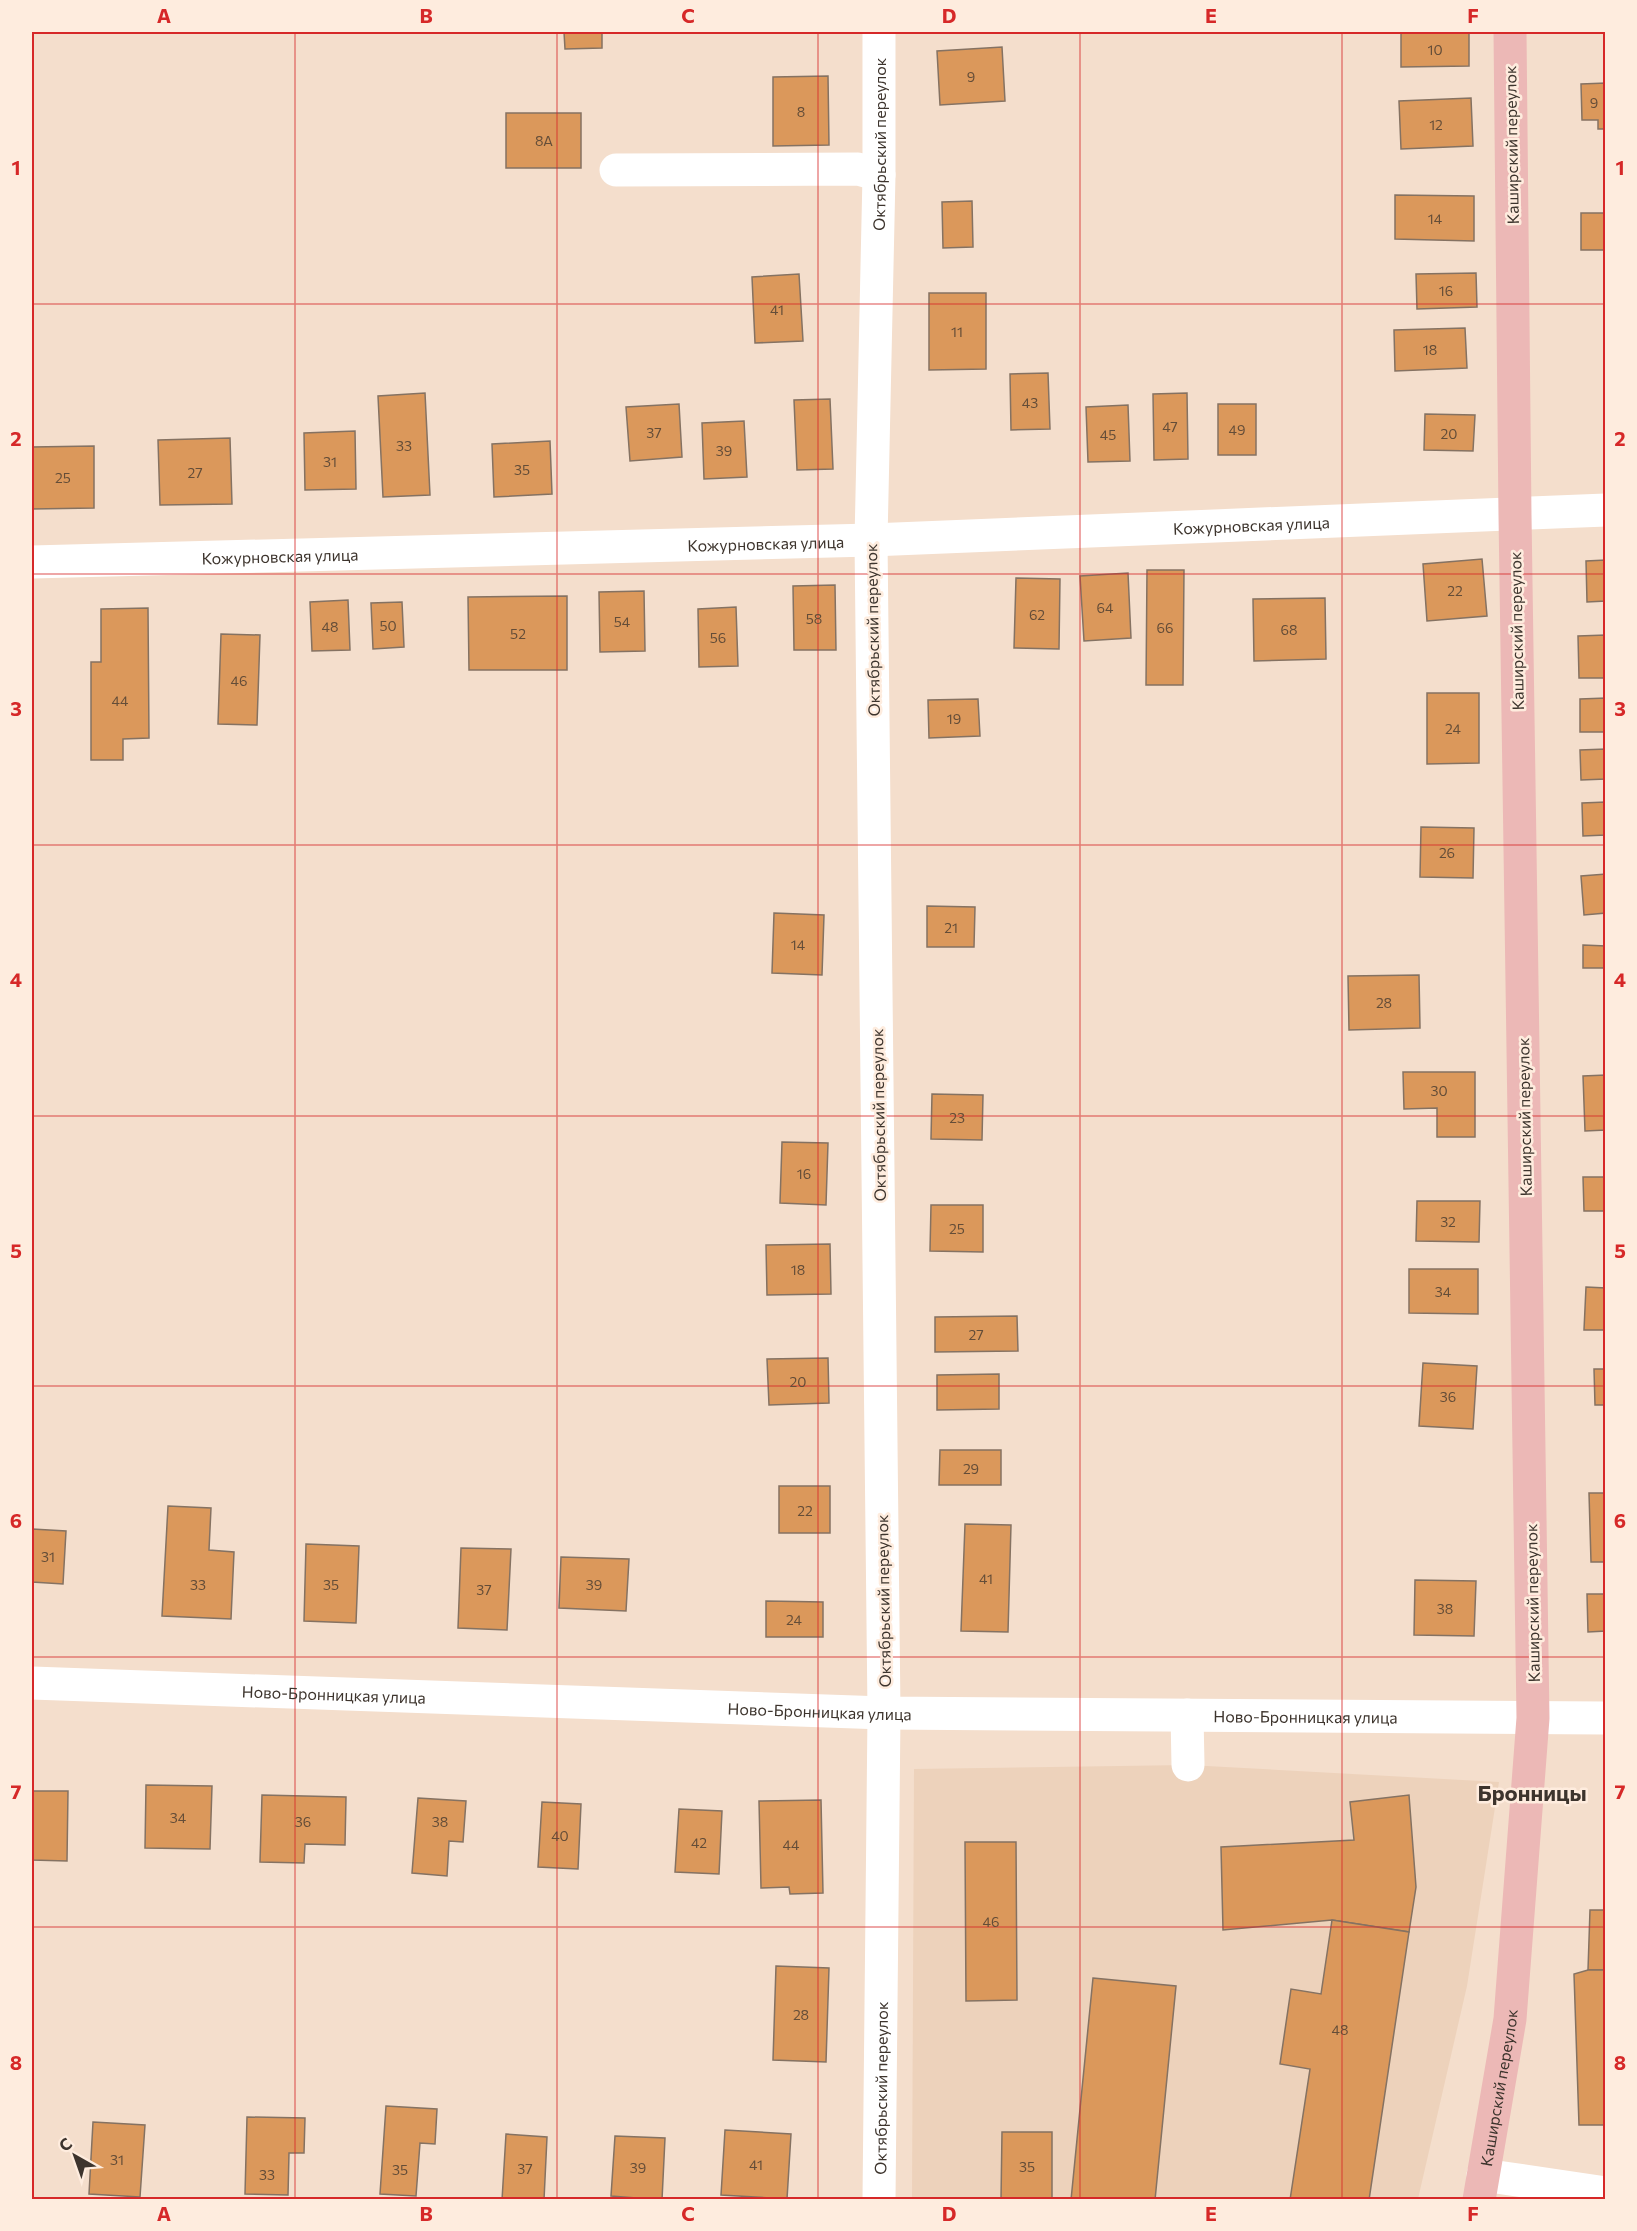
<svg xmlns="http://www.w3.org/2000/svg" width="1637" height="2231" font-family="Commissioner,sans-serif">
	<style>
		.built { fill: #edd2bb }
		.building { fill: #db985b; stroke: #857262; stroke-width: 1.5 }
		.lines { fill: none; stroke-linecap: round; stroke-linejoin: round }
		.minor { stroke: #fff; stroke-width: 33 }
		.major { stroke: #ecb8b6; stroke-width: 33 }
		.grid { fill: none; stroke: #d62828; stroke-width: 1.5; stroke-opacity: 0.55 }
		.labels { text-anchor: middle; dominant-baseline: central; stroke-width: 5; stroke-linejoin: round; paint-order: stroke }
		.number-label { font-size: 14px; fill: #644d38 }
		.street-label { font-size: 16px; fill: #3d342d; stroke: #feecde }
		.district-label { font-size: 22px; font-weight: bold; fill: #3d342d; stroke: #feecde }
		.neatline { fill: none; stroke: #d62828; stroke-width: 2 }
		.grid-label { font-size: 20px; text-anchor: middle; font-weight: bold; fill: #d62828 }
	</style>
	<rect width="100%" height="100%" fill="#f4decc"/>
	<path class="built" d="M1188 1765 1499 1782 1467 1986 1418 2199 912 2200 914 1769Z"/>
	<g class="building">
		<path d="M564 32H602V48L565 49Z"/>
		<path d="M1401 32H1469V66L1401 67Z"/>
		<path d="M1002 47 1005 101 940 105 937 51Z"/>
		<path d="M828 76 829 145 773 146V77Z"/>
		<path d="M1606 83V129H1598V120H1582L1581 84Z"/>
		<path d="M1471 98 1473 146 1401 149 1399 101Z"/>
		<rect x="506" y="113" width="75" height="55"/>
		<path d="M1395 195 1474 196V241L1395 239Z"/>
		<path d="M972 201 973 247 943 248 942 202Z"/>
		<rect x="1581" y="213" width="25" height="37"/>
		<path d="M1476 273 1477 307 1417 309 1416 274Z"/>
		<path d="M799 274 803 341 755 343 752 277Z"/>
		<path d="M929 293H986V369L929 370Z"/>
		<path d="M1465 328 1467 368 1395 371 1394 330Z"/>
		<path d="M1048 373 1050 429 1011 430 1010 374Z"/>
		<path d="M425 393 430 495 383 497 378 396Z"/>
		<path d="M1187 393 1188 459 1154 460 1153 394Z"/>
		<path d="M830 399 833 469 797 470 794 400Z"/>
		<path d="M679 404 682 457 630 461 626 407Z"/>
		<rect x="1218" y="404" width="38" height="51"/>
		<path d="M1128 405 1130 461 1088 462 1086 407Z"/>
		<path d="M1425 414 1475 415 1473 451 1424 450Z"/>
		<path d="M744 421 747 477 704 479 702 423Z"/>
		<path d="M355 431 356 489 305 490 304 433Z"/>
		<path d="M230 438 232 504 160 505 158 440Z"/>
		<path d="M550 441 552 494 494 497 492 444Z"/>
		<path d="M94 446V508L32 509V447Z"/>
		<path d="M1482 559 1487 616 1427 621 1423 564Z"/>
		<path d="M1606 560V601L1587 602 1586 561Z"/>
		<path d="M1147 570H1184L1183 685H1146Z"/>
		<path d="M1128 573 1131 638 1084 641 1080 576Z"/>
		<path d="M1016 578 1060 579 1059 649 1014 648Z"/>
		<path d="M835 585 836 650H794L793 586Z"/>
		<path d="M644 591 645 651 600 652 599 592Z"/>
		<path d="M567 596V670H469L468 597Z"/>
		<path d="M1325 598 1326 659 1254 661 1253 599Z"/>
		<path d="M348 600 350 650 312 651 310 602Z"/>
		<path d="M402 602 404 647 373 649 371 603Z"/>
		<path d="M736 607 738 666 699 667 698 609Z"/>
		<path d="M148 608 149 738 123 739V760H91V662H101V609Z"/>
		<path d="M221 634 260 635 257 725 218 724Z"/>
		<path d="M1606 635V678H1579L1578 636Z"/>
		<path d="M1427 693H1479V763L1427 764Z"/>
		<path d="M1606 698V732H1580V699Z"/>
		<path d="M978 699 980 736 929 738 928 700Z"/>
		<path d="M1606 749V779L1581 780 1580 750Z"/>
		<path d="M1606 802V835L1583 836 1582 803Z"/>
		<path d="M1421 827 1474 828 1473 878 1420 877Z"/>
		<path d="M1606 874V913L1584 915 1581 876Z"/>
		<path d="M927 906 975 907 974 947H927Z"/>
		<path d="M774 913 824 915 822 975 772 973Z"/>
		<path d="M1583 945 1606 946V968H1583Z"/>
		<path d="M1419 975 1420 1028 1349 1030 1348 976Z"/>
		<path d="M1403 1072H1475V1137H1437V1108L1404 1109Z"/>
		<path d="M1606 1075V1130L1585 1131 1583 1076Z"/>
		<path d="M932 1094 983 1095 982 1140 931 1139Z"/>
		<path d="M782 1142 828 1143 826 1205 780 1203Z"/>
		<path d="M1583 1177H1606V1211H1584Z"/>
		<path d="M1417 1201H1480L1479 1242 1416 1241Z"/>
		<path d="M931 1205H983V1252L930 1251Z"/>
		<path d="M830 1244 831 1294 767 1295 766 1245Z"/>
		<path d="M1409 1269H1478V1314L1409 1313Z"/>
		<path d="M1586 1287 1606 1288V1330H1584Z"/>
		<path d="M1017 1316 1018 1351 935 1352V1317Z"/>
		<path d="M828 1358 829 1403 769 1405 767 1359Z"/>
		<path d="M1423 1363 1477 1366 1473 1429 1419 1426Z"/>
		<path d="M1594 1369H1606V1405H1595Z"/>
		<path d="M999 1374V1409L937 1410V1375Z"/>
		<path d="M940 1450H1001V1485H939Z"/>
		<rect x="779" y="1486" width="51" height="47"/>
		<path d="M1589 1493H1606V1562H1591Z"/>
		<path d="M168 1506 211 1508 209 1550 234 1552 231 1619 162 1616Z"/>
		<path d="M965 1524 1011 1525 1008 1632 961 1631Z"/>
		<path d="M32 1529 66 1531 63 1584 32 1582Z"/>
		<path d="M306 1544 359 1546 356 1623 304 1621Z"/>
		<path d="M461 1548 511 1549 507 1630 458 1628Z"/>
		<path d="M561 1557 629 1559 626 1611 559 1608Z"/>
		<path d="M1415 1580 1476 1581 1474 1636 1414 1635Z"/>
		<path d="M1587 1594H1606V1631L1588 1632Z"/>
		<path d="M766 1601 823 1602V1637H766Z"/>
		<path d="M146 1785 212 1786 210 1849 145 1848Z"/>
		<path d="M32 1791H68L67 1861 32 1860Z"/>
		<path d="M262 1795 346 1797 345 1845 305 1844 304 1863 260 1862Z"/>
		<path d="M1409 1795 1416 1887 1409 1932 1332 1920 1223 1930 1221 1847 1354 1840 1350 1802Z"/>
		<path d="M418 1798 466 1801 463 1842 449 1841 447 1876 412 1873Z"/>
		<path d="M821 1800 823 1893 790 1894 789 1887 761 1888 759 1801Z"/>
		<path d="M542 1802 581 1804 578 1869 538 1867Z"/>
		<path d="M679 1809 722 1811 719 1874 675 1872Z"/>
		<path d="M965 1842H1016L1017 2000 966 2001Z"/>
		<path d="M1590 1910H1606V1970H1588Z"/>
		<path d="M1332 1920 1409 1932 1369 2200H1290L1310 2069 1280 2064 1291 1989 1321 1994Z"/>
		<path d="M776 1966 829 1968 826 2062 773 2060Z"/>
		<path d="M1588 1970H1606V2125H1579L1574 1974Z"/>
		<path d="M1093 1978 1176 1986 1155 2200H1071Z"/>
		<path d="M386 2106 437 2109 435 2144 420 2143 416 2196 380 2194Z"/>
		<path d="M247 2117 305 2118 304 2153H289L288 2195 245 2194Z"/>
		<path d="M93 2122 145 2125 140 2197 89 2194Z"/>
		<path d="M725 2130 791 2134 787 2199 721 2195Z"/>
		<path d="M1002 2132H1052V2200H1001Z"/>
		<path d="M506 2134 547 2137 544 2200H502Z"/>
		<path d="M615 2136 665 2138 662 2200 611 2196Z"/>
	</g>
	<g class="lines">
		<g class="minor">
			<path d="M616 170 858 169 879 175"/>
			<path id="s1" d="M32 562 871 540 1606 510"/>
			<path id="s2" d="M32 1683 884 1713 1606 1718"/>
			<path d="M1187 1715 1188 1765"/>
			<path d="M1483 2175 1606 2193"/>
			<path id="s3" d="M879 2200 884 1713 871 540 879 175V32"/>
		</g>
		<path class="major" id="s4" d="M1479 2200 1510 2019 1533 1718 1515 515 1510 32"/>
	</g>
	<path class="grid" d="M295 32V2200M557 32V2200M818 32V2200M1080 32V2200M1342 32V2200M32 304H1606M32 574H1606M32 845H1606M32 1116H1606M32 1386H1606M32 1657H1606M32 1927H1606"/>
	<g class="labels">
		<g class="number-label">
			<text x="1435" y="49">10</text>
			<text x="971" y="76">9</text>
			<text x="1594" y="102">9</text>
			<text x="801" y="111">8</text>
			<text x="1436" y="124">12</text>
			<text x="544" y="140">8А</text>
			<text x="1435" y="218">14</text>
			<text x="1446" y="290">16</text>
			<text x="777" y="309">41</text>
			<text x="957" y="331">11</text>
			<text x="1430" y="349">18</text>
			<text x="1030" y="402">43</text>
			<text x="1170" y="426">47</text>
			<text x="1237" y="429">49</text>
			<text x="654" y="432">37</text>
			<text x="1449" y="433">20</text>
			<text x="1108" y="434">45</text>
			<text x="404" y="445">33</text>
			<text x="724" y="450">39</text>
			<text x="330" y="461">31</text>
			<text x="522" y="469">35</text>
			<text x="195" y="472">27</text>
			<text x="63" y="477">25</text>
			<text x="1455" y="590">22</text>
			<text x="1105" y="607">64</text>
			<text x="1037" y="614">62</text>
			<text x="814" y="618">58</text>
			<text x="622" y="621">54</text>
			<text x="388" y="625">50</text>
			<text x="330" y="626">48</text>
			<text x="1165" y="627">66</text>
			<text x="1289" y="629">68</text>
			<text x="518" y="633">52</text>
			<text x="718" y="637">56</text>
			<text x="239" y="680">46</text>
			<text x="120" y="700">44</text>
			<text x="954" y="718">19</text>
			<text x="1453" y="728">24</text>
			<text x="1447" y="852">26</text>
			<text x="951" y="927">21</text>
			<text x="798" y="944">14</text>
			<text x="1384" y="1002">28</text>
			<text x="1439" y="1090">30</text>
			<text x="957" y="1117">23</text>
			<text x="804" y="1173">16</text>
			<text x="1448" y="1221">32</text>
			<text x="957" y="1228">25</text>
			<text x="798" y="1269">18</text>
			<text x="1443" y="1291">34</text>
			<text x="976" y="1334">27</text>
			<text x="798" y="1381">20</text>
			<text x="1448" y="1396">36</text>
			<text x="971" y="1468">29</text>
			<text x="805" y="1510">22</text>
			<text x="48" y="1556">31</text>
			<text x="986" y="1578">41</text>
			<text x="198" y="1584">33</text>
			<text x="331" y="1584">35</text>
			<text x="594" y="1584">39</text>
			<text x="484" y="1589">37</text>
			<text x="1445" y="1608">38</text>
			<text x="794" y="1619">24</text>
			<text x="178" y="1817">34</text>
			<text x="303" y="1821">36</text>
			<text x="440" y="1821">38</text>
			<text x="560" y="1835">40</text>
			<text x="699" y="1842">42</text>
			<text x="791" y="1844">44</text>
			<text x="991" y="1921">46</text>
			<text x="801" y="2014">28</text>
			<text x="1340" y="2029">48</text>
			<text x="117" y="2159">31</text>
			<text x="756" y="2164">41</text>
			<text x="1027" y="2166">35</text>
			<text x="638" y="2167">39</text>
			<text x="525" y="2168">37</text>
			<text x="400" y="2169">35</text>
			<text x="267" y="2174">33</text>
		</g>
		<g class="street-label">
			<text stroke="none"><textPath href="#s3" startOffset="2056">Октябрьский переулок</textPath></text>
			<text transform="translate(1511 145) rotate(-91)">Каширский переулок</text>
			<text stroke="none"><textPath href="#s1" startOffset="1220">Кожурновская улица</textPath></text>
			<text stroke="none"><textPath href="#s1" startOffset="734">Кожурновская улица</textPath></text>
			<text stroke="none"><textPath href="#s1" startOffset="248">Кожурновская улица</textPath></text>
			<text transform="translate(872 630) rotate(-91)">Октябрьский переулок</text>
			<text transform="translate(1516 631) rotate(-91)">Каширский переулок</text>
			<text transform="translate(878 1115) rotate(-91)">Октябрьский переулок</text>
			<text transform="translate(1524 1117) rotate(-91)">Каширский переулок</text>
			<text transform="translate(883 1601) rotate(-91)">Октябрьский переулок</text>
			<text transform="translate(1532 1603) rotate(-91)">Каширский переулок</text>
			<text stroke="none"><textPath href="#s2" startOffset="302">Ново-Бронницкая улица</textPath></text>
			<text stroke="none"><textPath href="#s2" startOffset="788">Ново-Бронницкая улица</textPath></text>
			<text stroke="none"><textPath href="#s2" startOffset="1274">Ново-Бронницкая улица</textPath></text>
			<text stroke="none"><textPath href="#s3" startOffset="112">Октябрьский переулок</textPath></text>
			<text stroke="none"><textPath href="#s4" startOffset="114">Каширский переулок</textPath></text>
		</g>
		<g class="district-label">
			<text x="1532" y="1792">Бронницы</text>
		</g>
	</g>
	<rect width="1637" height="2231" fill="none" stroke="#feecde" stroke-width="66"/>
	<g transform="translate(75 2156) rotate(320)" stroke="#feecde" stroke-width="4.5" paint-order="stroke">
	<path d="M0-4.5L10 22L0 15L-10 22Z" fill="#3d342d"/>
	<text y="-9" font-size="16" font-weight="bold" text-anchor="middle" fill="#3d342d">С</text>
	</g>
	<rect x="33" y="33" width="1571" height="2165" class="neatline"/>
	<g class="grid-label">
		<text x="164" y="23">A</text>
		<text x="426" y="23">B</text>
		<text x="688" y="23">C</text>
		<text x="949" y="23">D</text>
		<text x="1211" y="23">E</text>
		<text x="1473" y="23">F</text>
		<text x="16" y="175">1</text>
		<text x="1620" y="175">1</text>
		<text x="16" y="446">2</text>
		<text x="1620" y="446">2</text>
		<text x="16" y="716">3</text>
		<text x="1620" y="716">3</text>
		<text x="16" y="987">4</text>
		<text x="1620" y="987">4</text>
		<text x="16" y="1258">5</text>
		<text x="1620" y="1258">5</text>
		<text x="16" y="1528">6</text>
		<text x="1620" y="1528">6</text>
		<text x="16" y="1799">7</text>
		<text x="1620" y="1799">7</text>
		<text x="16" y="2070">8</text>
		<text x="1620" y="2070">8</text>
		<text x="164" y="2221">A</text>
		<text x="426" y="2221">B</text>
		<text x="688" y="2221">C</text>
		<text x="949" y="2221">D</text>
		<text x="1211" y="2221">E</text>
		<text x="1473" y="2221">F</text>
	</g>
</svg>
